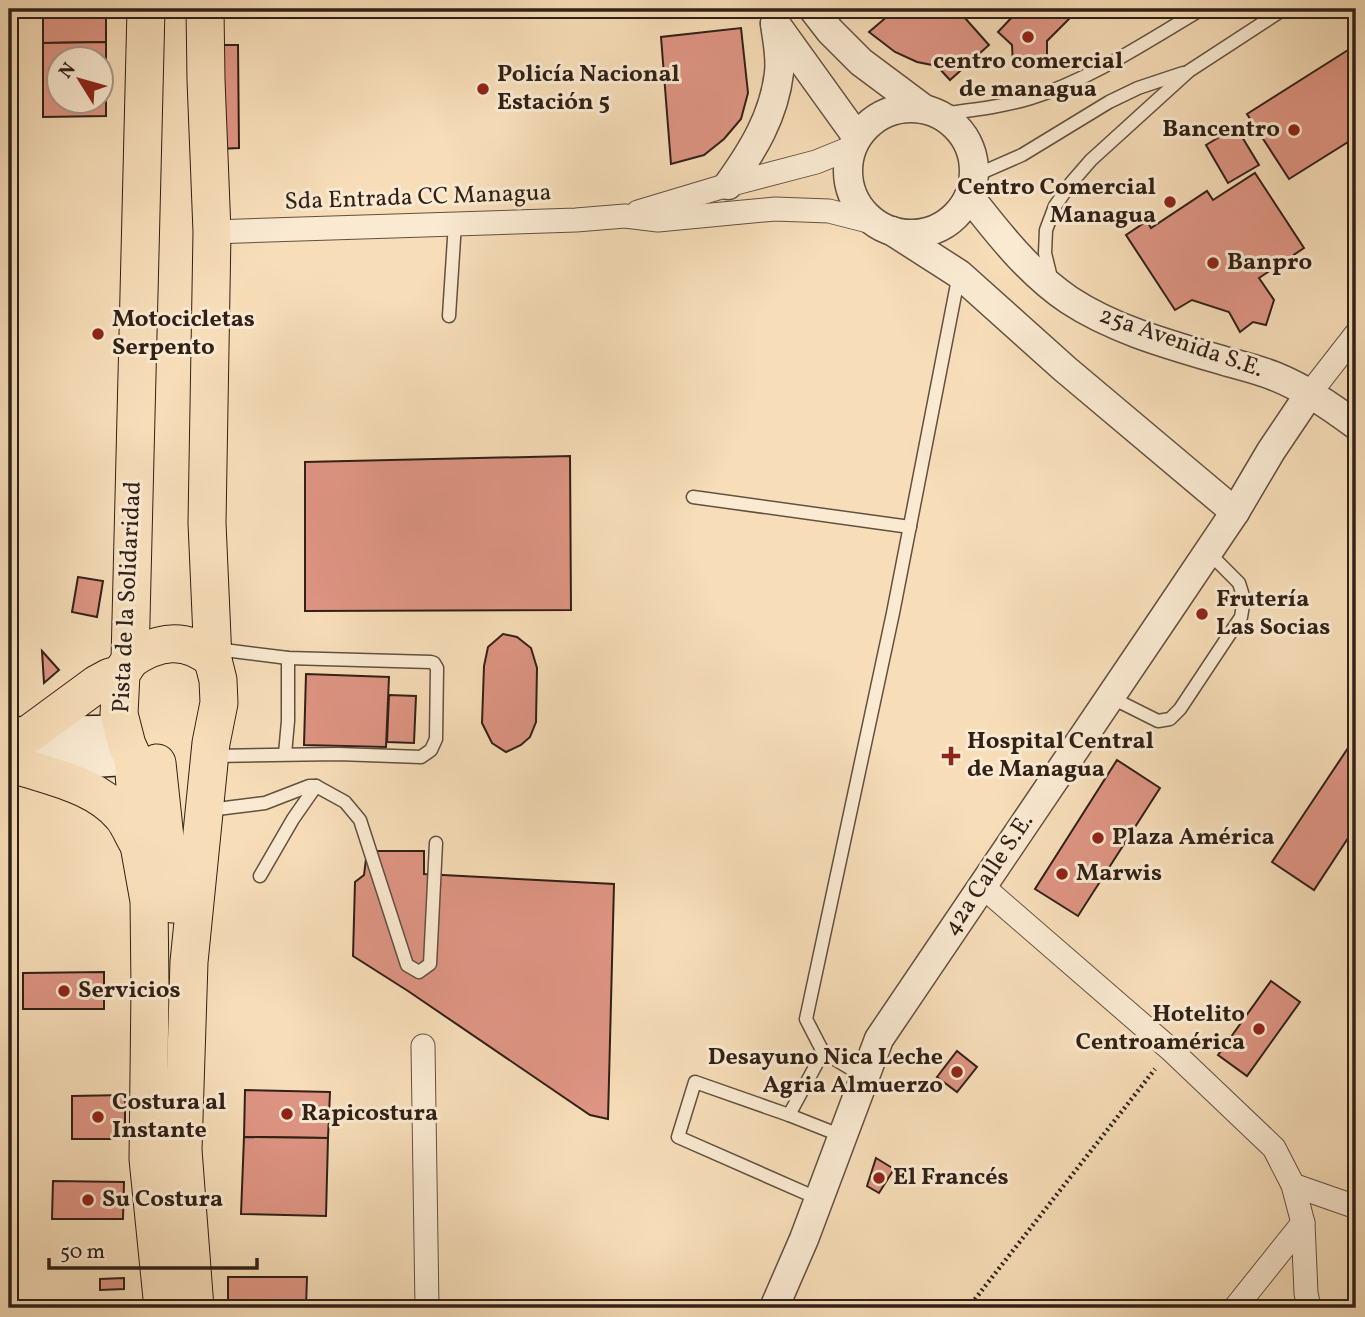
<svg xmlns="http://www.w3.org/2000/svg" width="1365" height="1317" font-family="Vollkorn,serif">
	<style>
		.building { fill: #df9584; stroke: #302017; stroke-width: 2; fill-rule: evenodd }
		.lines { fill: none; stroke-linecap: round; stroke-linejoin: round }
		.service-casing { stroke: #625040; stroke-width: 15 }
		.minor-casing { stroke: #625040; stroke-width: 25 }
		.tertiary-casing { stroke: #625040; stroke-width: 31 }
		.secondary-casing { stroke: #302017; stroke-width: 36 }
		.primary-casing { stroke: #302017; stroke-width: 39 }
		.path { stroke: #302017; stroke-width: 4.5; stroke-dasharray: 2 3.5; stroke-linecap: butt }
		.service { stroke: #faead2; stroke-width: 12 }
		.minor { stroke: #faead2; stroke-width: 23 }
		.tertiary { stroke: #faead2; stroke-width: 28 }
		.secondary { stroke: #faead2; stroke-width: 33 }
		.primary { stroke: #f7deb9; stroke-width: 37 }
		.poi-dot { fill: #8f2418; stroke: #faead2; stroke-width: 2.5 }
		.labels { text-anchor: middle; dominant-baseline: central; stroke-width: 6; stroke-linejoin: round; paint-order: stroke }
		.poi-label { font-size: 24px; font-weight: bold; fill: #302017; stroke: #faead2; text-anchor: start }
		.street-label { font-size: 24px; fill: #302017; stroke: #faead2 }
	</style>
	<rect width="100%" height="100%" fill="#f7deb9"/>
	<filter id="stains"><feTurbulence type="fractalNoise" baseFrequency=".00286" numOctaves="4"/><feColorMatrix values="0 0 0 0 .2 0 0 0 0 .09 0 0 0 0 .02 0 0 0 .5 -.17"/></filter>
	<radialGradient id="worn" r=".72"><stop offset=".6" stop-color="#630" stop-opacity="0"/><stop offset="1" stop-color="#630" stop-opacity=".3"/></radialGradient>
	<g class="building">
		<path d="M43 9H106V42L43 43Z"/>
		<path d="M883 9H957L989 45 950 80 937 66 917 62 895 52 869 32 889 15Z"/>
		<path d="M1010 9H1079L1047 41V64L1013 65 1012 45 998 32 1015 14Z"/>
		<path d="M741 28 748 93 741 119 724 139 704 155 671 164 661 37Z"/>
		<path d="M106 42V116L43 117V43ZM60 60H102V102H60Z"/>
		<path d="M217 45H238L239 148 218 149Z"/>
		<path d="M1356 45V137L1289 179 1247 114Z"/>
		<path d="M1236 127 1259 165 1228 183 1206 145Z"/>
		<path d="M1255 173 1304 248 1259 278 1274 300 1266 325 1253 322 1240 332 1229 312 1192 300 1175 310 1126 235 1147 221 1151 228 1207 191 1213 200Z"/>
		<path d="M570 456 571 610 305 611V462Z"/>
		<path d="M78 577 103 581 97 617 72 612Z"/>
		<path d="M503 634 517 637 531 648 537 668 536 722 530 737 521 745 506 752 492 743 482 723 484 666 488 647Z"/>
		<path d="M42 651 59 670 44 683Z"/>
		<path d="M306 674 389 677 386 747 304 745Z"/>
		<path d="M389 695 416 696 414 743 387 742Z"/>
		<path d="M1356 736V826L1314 890 1272 862Z"/>
		<path d="M1117 760 1160 788 1078 916 1035 889Z"/>
		<path d="M367 851H424V874L614 884 608 1119 590 1115 408 991 353 956 355 882 364 875Z"/>
		<path d="M104 972V1009H23V973Z"/>
		<path d="M1271 981 1300 1002 1247 1076 1218 1055Z"/>
		<path d="M957 1051 977 1067 957 1092 937 1077Z"/>
		<path d="M245 1090 330 1092 328 1138 244 1137Z"/>
		<path d="M125 1095V1139H72V1096Z"/>
		<path d="M244 1137 328 1138 326 1216 241 1214Z"/>
		<path d="M876 1158 894 1169 879 1193 867 1186Z"/>
		<path d="M53 1181 124 1182 123 1219H52Z"/>
		<path d="M228 1277H307L306 1307H228Z"/>
		<path d="M124 1278V1289L100 1290V1279Z"/>
	</g>
	<g class="lines">
		<g class="service-casing">
			<g id="service">
				<path d="M941 114C971 110 1002 107 1031 98 1090 80 1149 40 1202 9"/>
				<path d="M974 176 1022 155 1109 102 1138 88 1183 73"/>
				<path d="M1052 282 1045 253 1046 230 1055 206 1071 183 1091 160 1189 71 1284 9"/>
				<path d="M449 316 455 223"/>
				<path d="M693 497 910 527"/>
				<path d="M1110 697 1158 721 1170 719 1180 709 1241 617 1244 599 1239 583 1208 552"/>
				<path d="M285 754 288 721V658"/>
				<path d="M214 756 338 754 421 757 431 750 436 739 437 668 434 663 431 662 288 658 216 649"/>
				<path d="M209 810 265 803 309 786H316L345 802 360 820 407 965 419 972 430 964 436 843"/>
				<path d="M260 876 293 819 316 786"/>
				<path d="M865 1077 823 1052 806 1019 893 613 959 274"/>
				<path d="M789 1115 823 1052"/>
				<path d="M819 1199 678 1137 695 1082 789 1115 842 1136"/>
			</g>
		</g>
		<g class="minor-casing">
			<g id="minor">
				<path d="M638 212 728 185 816 162 853 147"/>
				<path d="M212 232 576 220 625 216 658 220 775 209 829 211 872 222"/>
				<path d="M1310 393 1356 334"/>
				<path d="M982 886 1170 1049 1274 1148 1293 1185 1303 1223 1306 1293 1309 1308"/>
				<path d="M423 1046 427 1308"/>
				<path d="M1293 1185 1356 1207"/>
				<path d="M1235 1308 1303 1223"/>
			</g>
		</g>
		<g class="tertiary-casing">
			<g id="tertiary">
				<path d="M813 9 830 31 861 62 924 109"/>
				<path d="M775 23 857 137"/>
				<circle cx="911" cy="171" r="63"/>
				<path d="M728 185C753 150 774 116 779 73 781 57 777 39 775 24"/>
				<path d="M969 196C998 233 1029 273 1069 300 1116 331 1174 346 1228 362 1243 366 1259 370 1274 376 1304 388 1330 406 1356 425"/>
				<path d="M892 231 959 274 1065 369 1235 512"/>
				<path d="M774 1308 804 1239 879 1039 1163 619 1235 512 1271 451 1310 393"/>
			</g>
		</g>
		<g class="secondary-casing">
			<g id="secondary">
				<path d="M9 734 124 732"/>
				<path d="M22 765 133 758"/>
			</g>
		</g>
		<g class="primary-casing">
			<g id="primary">
				<path d="M146 9 130 660 121 674 119 714 127 745 133 758 139 845 149 901 150 988 148 1159 163 1308"/>
				<path d="M130 660C157 641 186 636 213 660"/>
				<path d="M29 734 97 684 110 677 121 674"/>
				<path d="M157 763 172 904"/>
				<path d="M19 766C55 778 97 786 122 816 129 824 133 836 139 845"/>
				<path d="M195 1308 183 1150 189 962 211 743 219 703 218 680 213 660 207 523 212 232 206 80 205 9"/>
			</g>
		</g>
		<path class="path" d="M968 1308 1155 1069"/>
		<use href="#service" class="service"/>
		<use href="#minor" class="minor"/>
		<use href="#tertiary" class="tertiary"/>
		<use href="#secondary" class="secondary"/>
		<use href="#primary" class="primary"/>
	</g>
	<g class="poi-dot">
		<circle cx="1028" cy="37" r="7"/>
		<circle cx="483" cy="89" r="7"/>
		<circle cx="1294" cy="130" r="7"/>
		<circle cx="1170" cy="202" r="7"/>
		<circle cx="1213" cy="263" r="7"/>
		<circle cx="98" cy="334" r="7"/>
		<circle cx="1202" cy="614" r="7"/>
		<path d="M947.5 745.5h7v7h7v7h-7v7h-7v-7h-7v-7h7z"/>
		<circle cx="1098" cy="838" r="7"/>
		<circle cx="1062" cy="874" r="7"/>
		<circle cx="64" cy="991" r="7"/>
		<circle cx="1259" cy="1029" r="7"/>
		<circle cx="957" cy="1072" r="7"/>
		<circle cx="287" cy="1114" r="7"/>
		<circle cx="98" cy="1117" r="7"/>
		<circle cx="879" cy="1178" r="7"/>
		<circle cx="88" cy="1200" r="7"/>
	</g>
	<g class="labels">
		<g class="poi-label">
			<text x="1028" y="62" text-anchor="middle">centro comercial<tspan x="1028" dy="28">de managua</tspan></text>
			<text x="497" y="75">Policía Nacional<tspan x="497" dy="28">Estación 5</tspan></text>
			<text x="1280" y="130" text-anchor="end">Bancentro</text>
			<text x="1156" y="188" text-anchor="end">Centro Comercial<tspan x="1156" dy="28">Managua</tspan></text>
			<text x="1227" y="263">Banpro</text>
			<text x="112" y="320">Motocicletas<tspan x="112" dy="28">Serpento</tspan></text>
			<text x="1216" y="600">Frutería<tspan x="1216" dy="28">Las Socias</tspan></text>
			<text x="967" y="742">Hospital Central<tspan x="967" dy="28">de Managua</tspan></text>
			<text x="1112" y="838">Plaza América</text>
			<text x="1076" y="874">Marwis</text>
			<text x="78" y="991">Servicios</text>
			<text x="1245" y="1015" text-anchor="end">Hotelito<tspan x="1245" dy="28">Centroamérica</tspan></text>
			<text x="943" y="1058" text-anchor="end">Desayuno Nica Leche<tspan x="943" dy="28">Agria Almuerzo</tspan></text>
			<text x="112" y="1103">Costura al<tspan x="112" dy="28">Instante</tspan></text>
			<text x="301" y="1114">Rapicostura</text>
			<text x="893" y="1178">El Francés</text>
			<text x="102" y="1200">Su Costura</text>
		</g>
		<g class="street-label">
			<text transform="translate(418 198) rotate(-2)">Sda Entrada CC Managua</text>
			<text transform="translate(1181 343) rotate(19)">25a Avenida S.E.</text>
			<text transform="translate(128 597) rotate(-87)">Pista de la Solidaridad</text>
			<text transform="translate(989 875) rotate(-56)">42a Calle S.E.</text>
		</g>
	</g>
	<rect width="1365" height="1317" fill="none" stroke="#f7deb9" stroke-width="35"/>
	<rect x="10" y="10" width="1344" height="1296" fill="none" stroke="#302017" stroke-width="3.5"/>
	<rect x="18" y="18" width="1330" height="1282" fill="none" stroke="#302017" stroke-width="2"/>
	<g transform="translate(80 80) rotate(307)"><circle r="33" fill="#faead2" stroke="#a99987" stroke-width="2"/>
	<path d="M0-5L12 26L0 18L-12 26Z" fill="#8f2418"/>
	<text y="-10" font-size="19" font-weight="bold" text-anchor="middle" fill="#302017">N</text>
	</g>
	<path d="M49 1258v10h208v-10" fill="none" stroke="#302017" stroke-width="3.5"/>
	<text x="60" y="1258" font-size="21" fill="#302017" stroke="#faead2" stroke-width="5" paint-order="stroke">50 m</text>
	<rect width="100%" height="100%" filter="url(#stains)"/>
	<rect width="100%" height="100%" fill="url(#worn)"/>
</svg>
